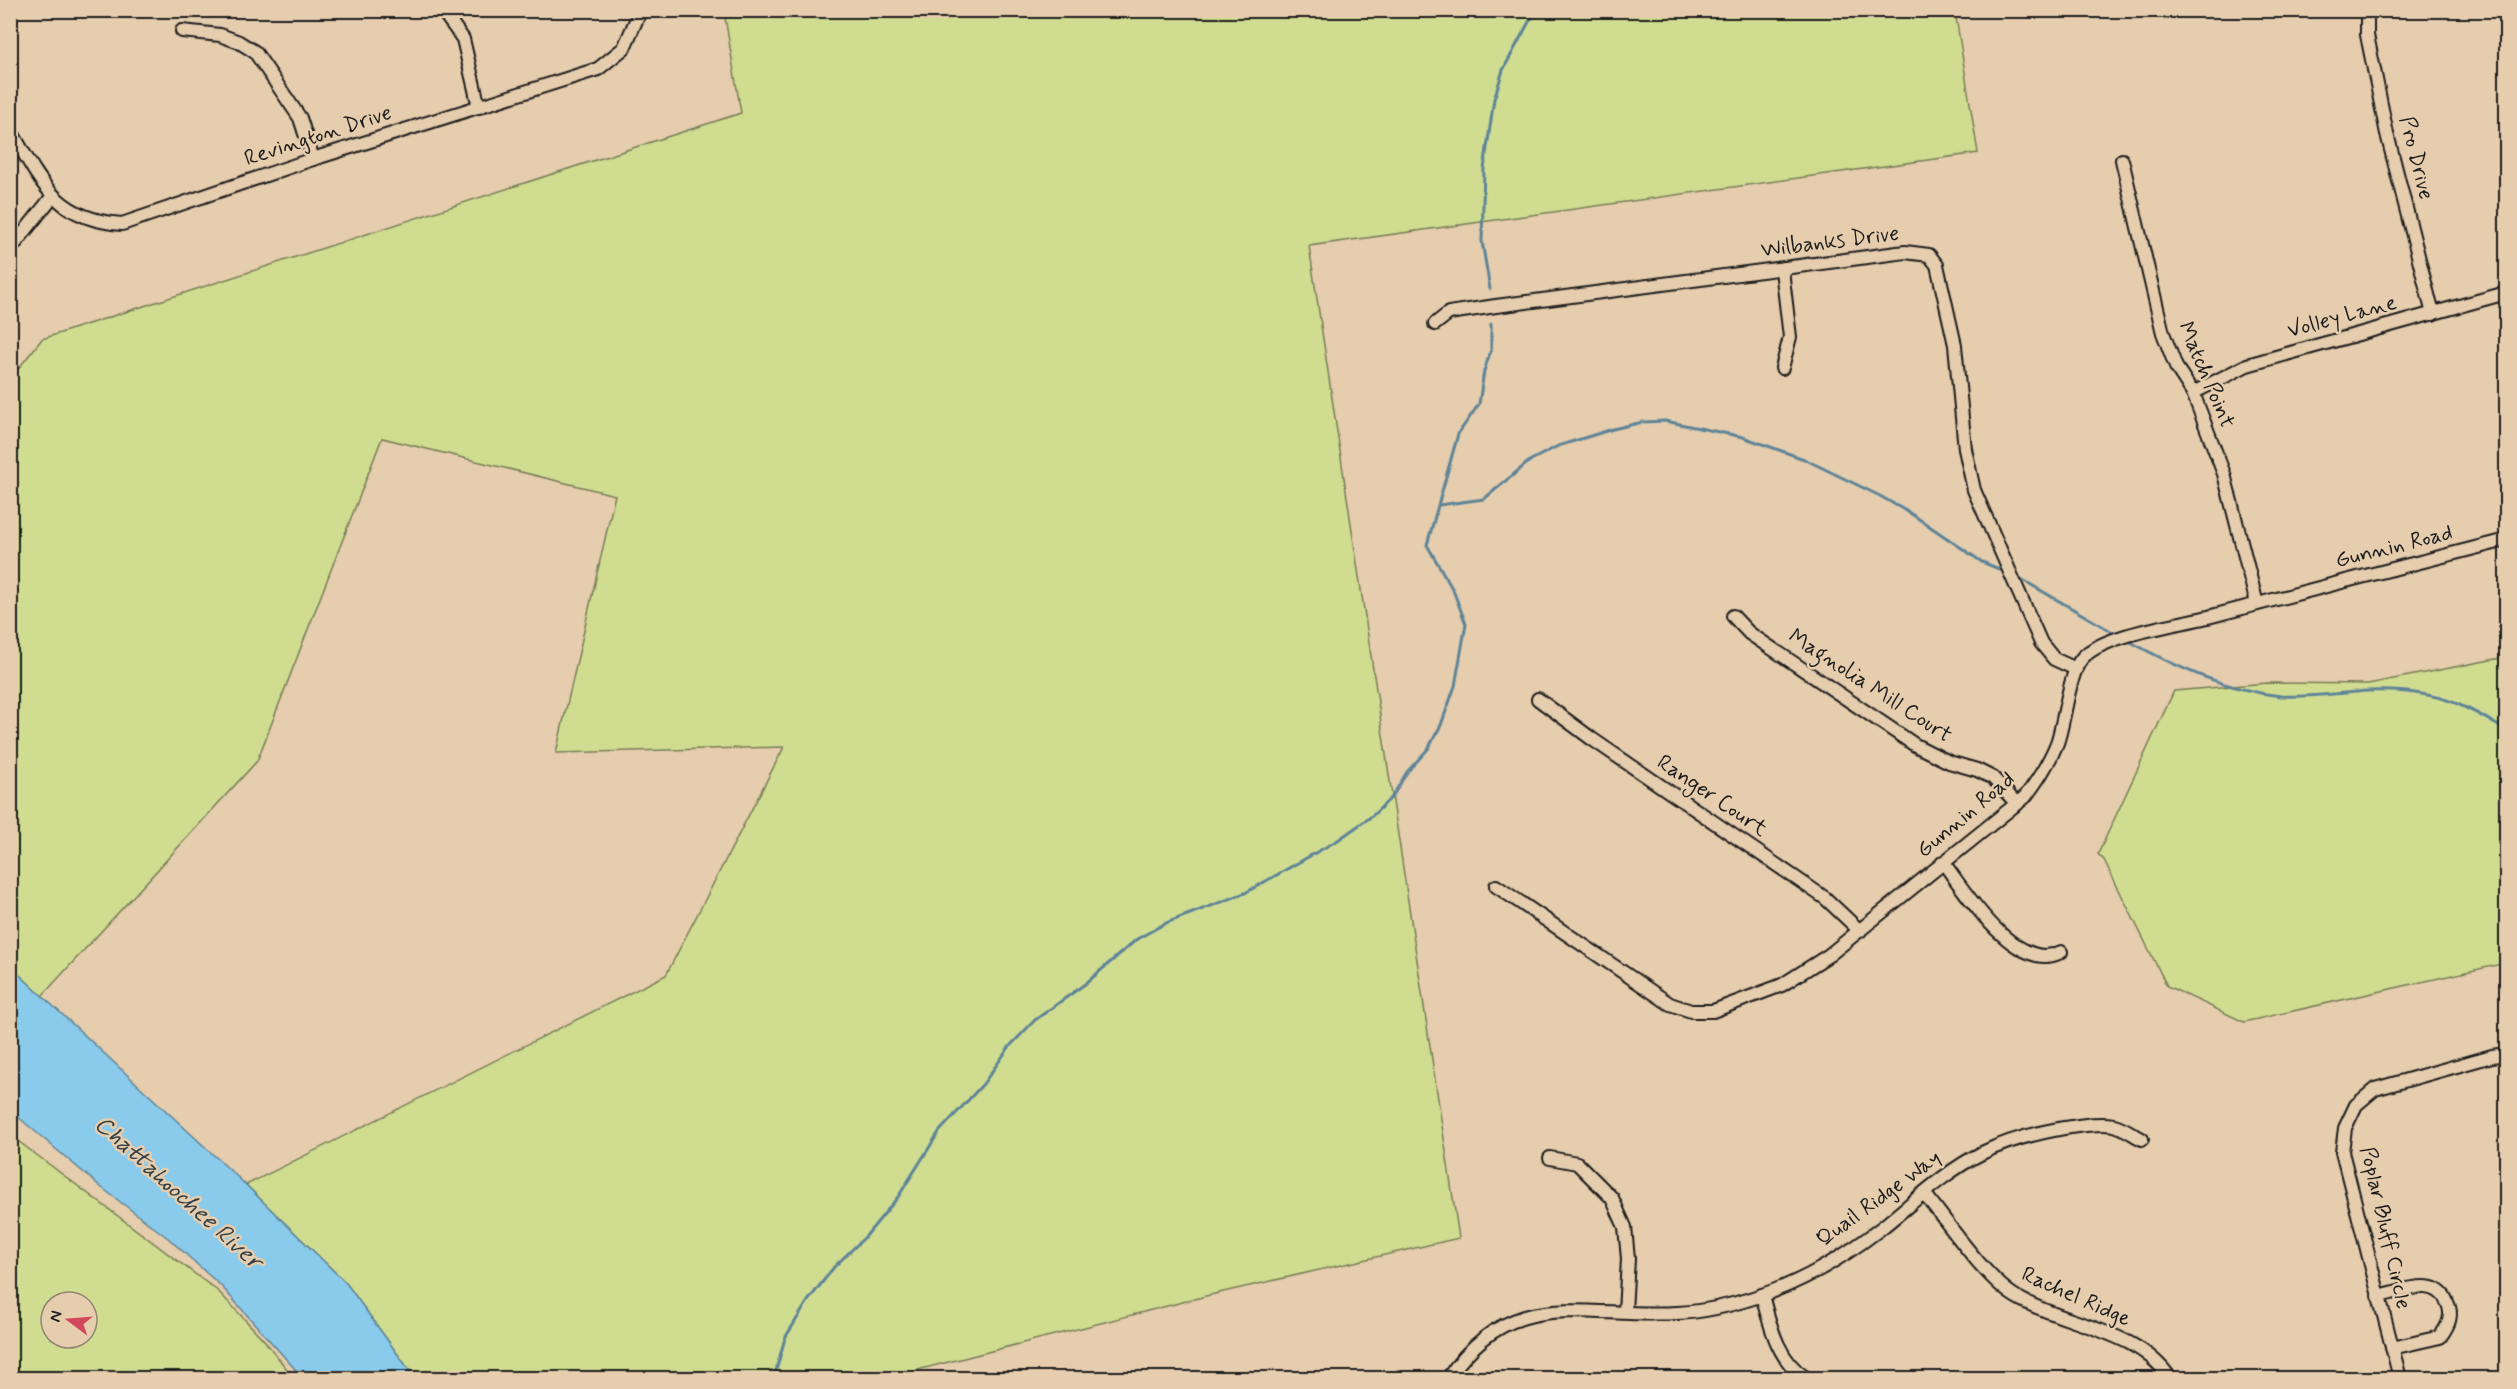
<svg xmlns="http://www.w3.org/2000/svg" width="2517" height="1389" font-family="Mynerve,sans-serif">
	<style>
		.green { fill: #d0dd90; stroke: #767c56; stroke-width: 1.5; fill-rule: evenodd }
		.water { fill: #8acaeb; stroke: #5e8498; stroke-width: 1.5 }
		.lines { fill: none; stroke-linecap: round; stroke-linejoin: round }
		.stream { stroke: #5e8498; stroke-width: 3 }
		.street-casing { stroke: #1c1c1c; stroke-width: 16 }
		.street { stroke: #e5cdad; stroke-width: 12 }
		.labels { text-anchor: middle; dominant-baseline: central; stroke-width: 5; stroke-linejoin: round; paint-order: stroke }
		.street-label { font-size: 22px; fill: #1c1c1c; stroke: #e5cdad }
		.water-label { font-size: 24px; font-style: italic; fill: #323f45; stroke: #e5cdad }
	</style>
	<rect width="100%" height="100%" fill="#e5cdad"/>
	<filter id="ink" filterUnits="userSpaceOnUse"><feTurbulence type="fractalNoise" baseFrequency=".0167" numOctaves="2"/><feDisplacementMap in="SourceGraphic" scale="12" xChannelSelector="R" yChannelSelector="G"/><feConvolveMatrix kernelMatrix="1 2 1 2 8 2 1 2 1" color-interpolation-filters="sRGB"/></filter>
	<g filter="url(#ink)">
		<g class="green">
			<path d="M724 11H1955L1978 153 1309 246 1459 1238 1210 1295 917 1370V1378H415L346 1283 246 1185 666 975 784 747 556 753 615 495 382 438 257 761 42 996 11 967V378L42 339 741 113Z"/>
			<path d="M2506 657V963L2244 1022 2167 986 2104 860 2098 854 2174 691 2267 683 2368 684Z"/>
			<path d="M10 1135 219 1292 264 1340 294 1378H11ZM51 1302H87V1338H51Z"/>
		</g>
		<path class="water" d="M11 967 246 1185 346 1283 415 1378H303L222 1287 168 1238 102 1188 11 1111Z"/>
		<g class="lines">
			<g class="stream">
				<path d="M1490 289 1482 241 1484 169 1494 99 1503 70 1530 20 1540 10"/>
				<path d="M1439 505 1484 499 1531 460 1558 446 1613 429 1643 422 1665 421 1743 437 1804 459 1880 496 1913 515 1982 562 2004 571"/>
				<path d="M2016 576 2116 634"/>
				<path d="M2127 640C2176 667 2225 690 2281 696 2310 698 2339 693 2368 691 2400 690 2437 693 2466 708 2480 714 2493 723 2506 730"/>
				<path d="M774 1378 785 1338 808 1301 834 1267 866 1236 898 1197 939 1132 983 1084 1010 1046 1035 1020 1085 984 1137 939 1166 923 1245 893 1338 840 1372 816 1392 797 1407 772 1428 749 1441 725 1455 686 1466 624 1453 590 1427 545 1458 434 1479 404 1484 371 1491 350V324"/>
			</g>
			<g class="street-casing">
				<g id="street">
					<path d="M442 10 463 39 479 107"/>
					<path d="M2367 10V35L2387 134 2433 314"/>
					<path d="M182 31 220 35 239 42 255 52 300 118 313 159"/>
					<path d="M14 136C42 185 59 220 122 224L313 159 598 69 624 48 638 16V10"/>
					<path d="M2122 160 2163 333 2176 367 2193 393 2224 474 2257 604"/>
					<path d="M10 250 52 197"/>
					<path d="M1435 324 1449 313 1496 306 1905 252 1929 255 1937 265 1955 345 1965 449 1974 490 2041 643 2054 659 2076 669"/>
					<path d="M1782 368 1790 337 1782 270"/>
					<path d="M2193 393 2247 365 2506 293"/>
					<path d="M1733 616 1749 633 1915 745 1949 762 1977 770 1993 778 2017 804"/>
					<path d="M1538 699 1592 739 1825 898 1860 931"/>
					<path d="M1943 862C1965 892 2017 975 2061 952"/>
					<path d="M1496 886 1670 1004 1691 1011H1713L1782 985 1829 955 2025 797C2038 780 2049 763 2057 743 2065 721 2069 671 2083 657 2106 634 2176 625 2208 617 2307 591 2407 565 2506 540"/>
					<path d="M1550 1158 1577 1163 1612 1198 1625 1227 1628 1259 1625 1312"/>
					<path d="M1924 1193C1948 1223 1987 1281 2018 1298 2067 1326 2137 1329 2170 1378"/>
					<path d="M1762 1295C1770 1325 1778 1361 1806 1378"/>
					<path d="M2378 1296C2401 1292 2436 1275 2447 1302 2454 1315 2448 1326 2440 1337L2392 1348"/>
					<path d="M1448 1378C1512 1283 1583 1319 1677 1313 1705 1312 1736 1304 1762 1295 1804 1281 1845 1256 1880 1229 1913 1203 1944 1172 1982 1153 2008 1140 2036 1133 2064 1128 2079 1126 2099 1122 2114 1125 2123 1127 2134 1135 2142 1139"/>
					<path d="M2400 1378 2342 1152 2345 1128 2356 1105 2375 1089 2492 1056 2506 1054"/>
				</g>
			</g>
			<use href="#street" class="street"/>
		</g>
	</g>
	<g class="labels">
		<g class="street-label">
			<text transform="translate(318 136) rotate(-18)">Revington Drive</text>
			<text transform="translate(2416 158) rotate(76)">Pro Drive</text>
			<text transform="translate(1830 242) rotate(-7)">Wilbanks Drive</text>
			<text transform="translate(2342 317) rotate(-15)">Volley Lane</text>
			<text transform="translate(2206 375) rotate(67)">Match Point</text>
			<text transform="translate(2394 547) rotate(-14)">Gunnin Road</text>
			<text transform="translate(1870 686) rotate(33)">Magnolia Mill Court</text>
			<text transform="translate(1712 796) rotate(34)">Ranger Court</text>
			<text transform="translate(1966 815) rotate(-40)">Gunnin Road</text>
			<text transform="translate(1879 1199) rotate(-36)">Quail Ridge Way</text>
			<text transform="translate(2385 1228) rotate(77)">Poplar Bluff Circle</text>
			<text transform="translate(2076 1297) rotate(24)">Rachel Ridge</text>
		</g>
		<g class="water-label">
			<text transform="translate(178 1193) rotate(42)">Chattahoochee River</text>
		</g>
	</g>
	<rect width="2517" height="1389" fill="none" stroke="#e5cdad" stroke-width="36"/>
	<rect x="18" y="18" width="2481" height="1353" fill="none" stroke="#1c1c1c" stroke-width="2" filter="url(#ink)"/>
	<g transform="translate(69 1320) rotate(286)"><circle r="28" fill="#e5cdad" stroke="#958673" stroke-width="1.5"/>
	<path d="M0-4.5L10 22L0 15L-10 22Z" fill="#d1495b"/>
	<text y="-9" font-size="16" font-weight="bold" text-anchor="middle" fill="#1c1c1c">N</text>
	</g>
</svg>
